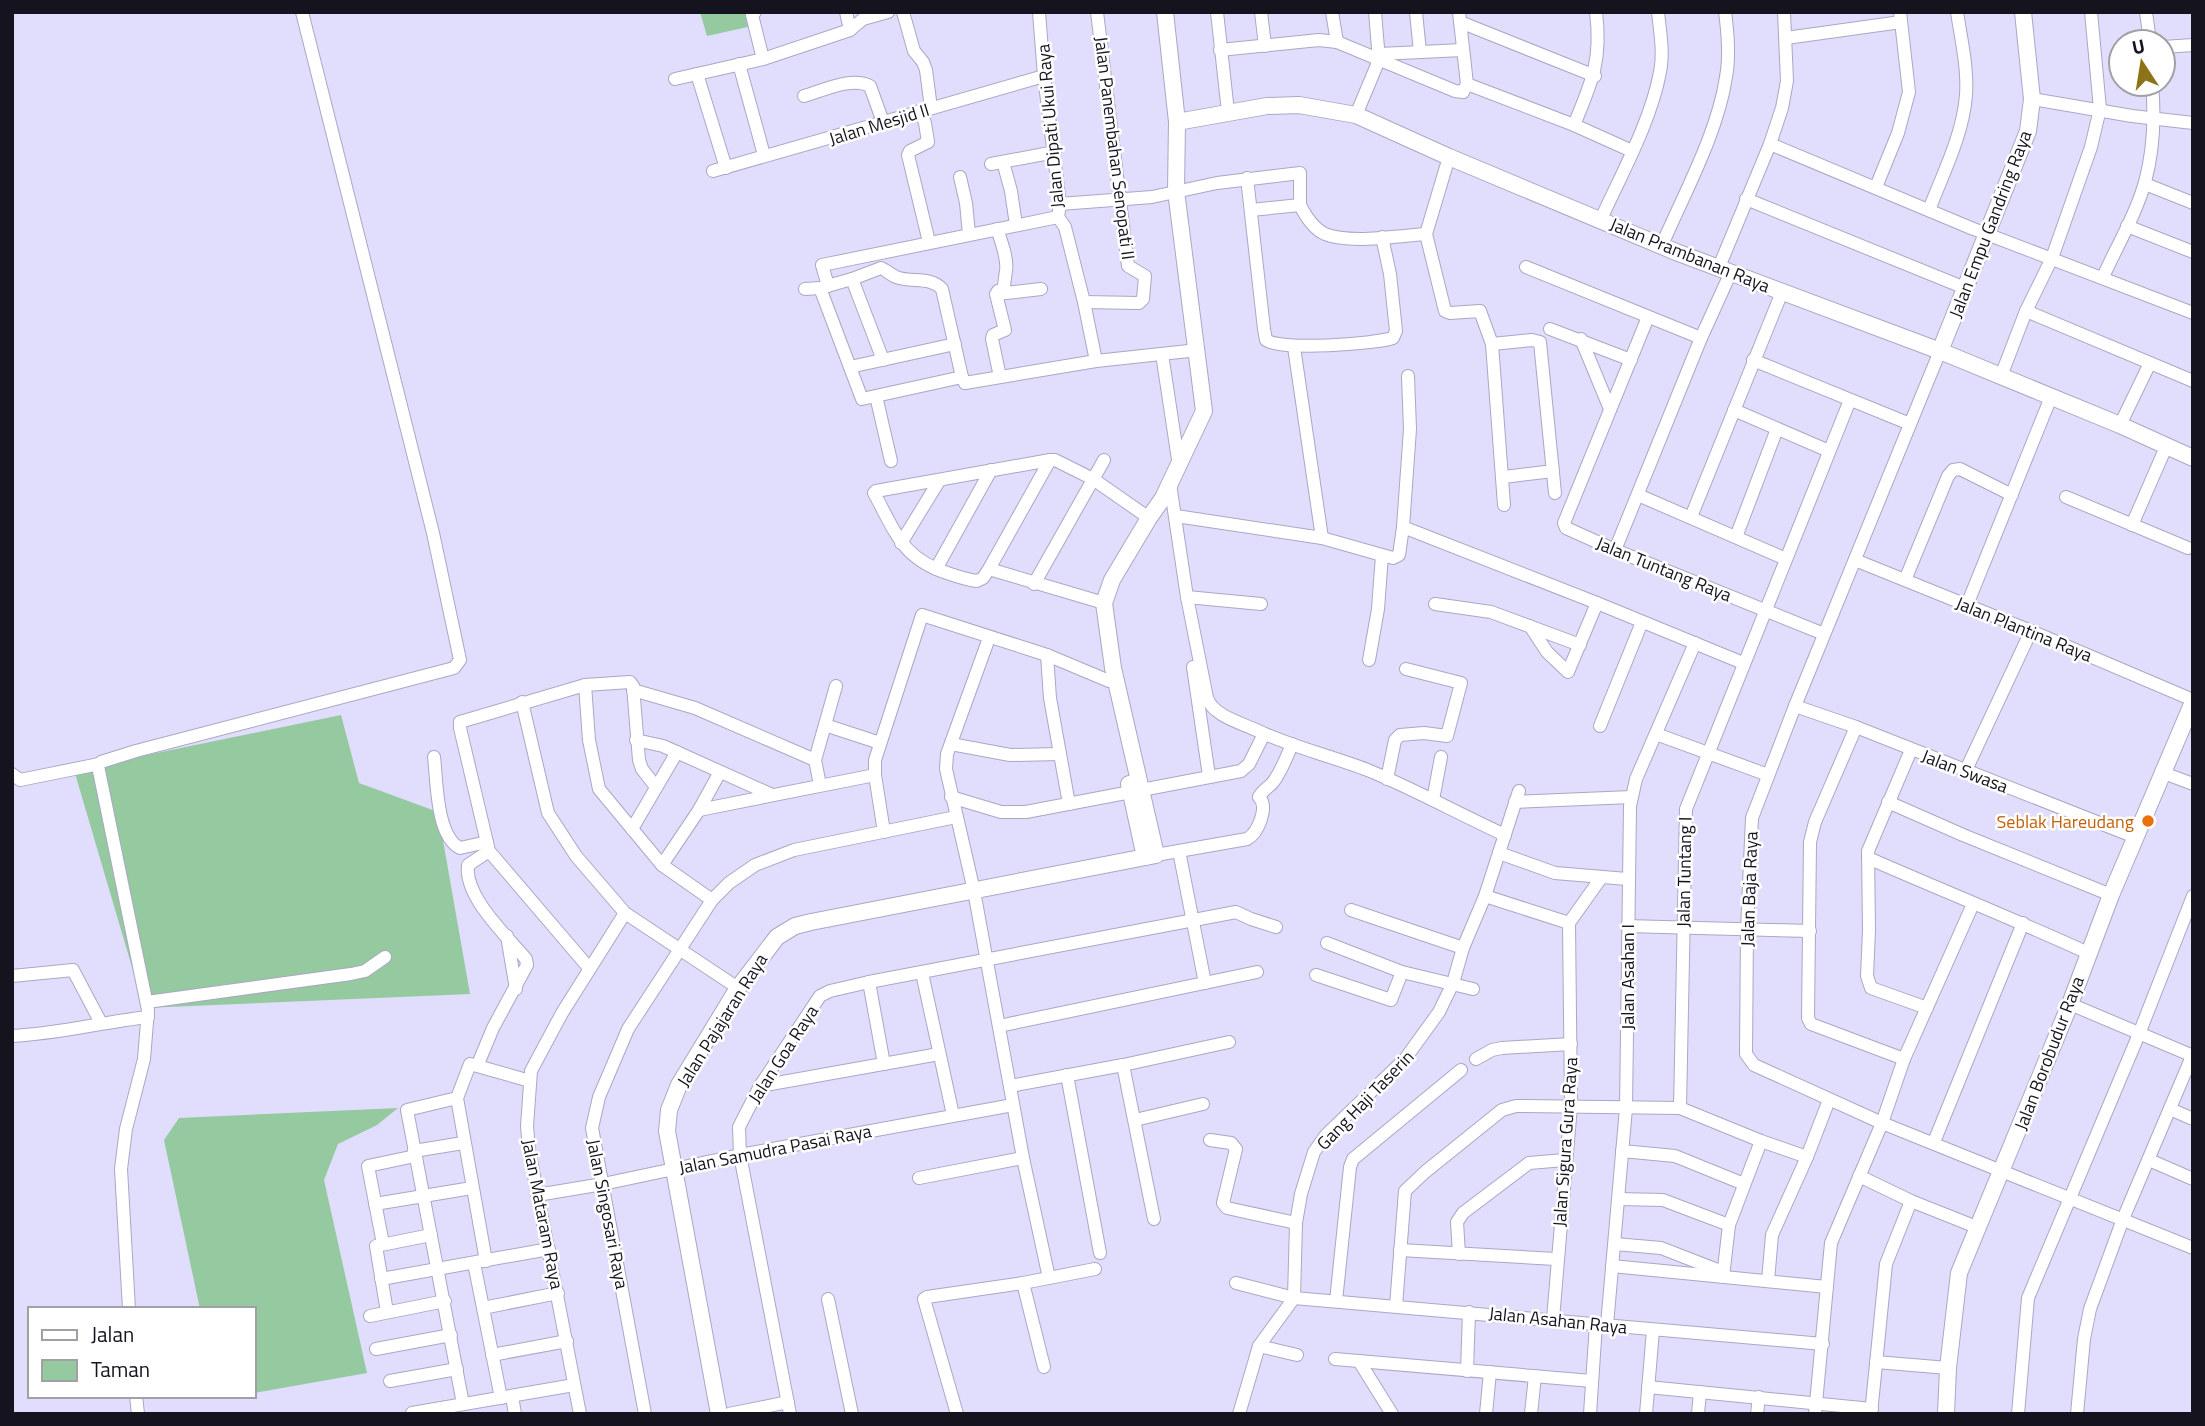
<svg xmlns="http://www.w3.org/2000/svg" width="2205" height="1426" font-family="'Titillium Web',sans-serif">
	<style>
		.green { fill: #95c99f }
		.lines { fill: none; stroke-linecap: round; stroke-linejoin: round }
		.minor-casing { stroke: #aba7c4; stroke-width: 14 }
		.tertiary-casing { stroke: #aba7c4; stroke-width: 18 }
		.minor { stroke: #fff; stroke-width: 12 }
		.tertiary { stroke: #fff; stroke-width: 16 }
		.food-dot { fill: #e8710a; stroke: #fff; stroke-width: 2.5 }
		.labels { text-anchor: middle; dominant-baseline: central; stroke-width: 5; stroke-linejoin: round; paint-order: stroke }
		.street-label { font-size: 18px; fill: #15141e; stroke: #fff }
		.food-label { font-size: 18px; fill: #c56008; stroke: #fff; text-anchor: end }
	</style>
	<rect width="100%" height="100%" fill="#e1ddfc"/>
	<g class="green">
		<path d="M700 12H751L752 26 707 36Z"/>
		<path d="M341 715 359 783 438 812 470 994 144 1008 74 770Z"/>
		<path d="M398 1108 377 1125 338 1144 324 1180 367 1373 254 1393V1309H200L164 1140 179 1118Z"/>
	</g>
	<g class="lines">
		<g class="minor-casing">
			<g id="minor">
				<path d="M755 12 752 15 763 59"/>
				<path d="M846 12 850 30"/>
				<path d="M903 12 914 51 923 62 926 70 931 108"/>
				<path d="M1039 12 1044 76 1060 204 1058 217 1065 227 1084 302 1096 361"/>
				<path d="M1217 12 1228 112"/>
				<path d="M1261 12 1265 46"/>
				<path d="M1332 12 1337 42"/>
				<path d="M1416 12 1420 52"/>
				<path d="M1459 12 1467 84"/>
				<path d="M2146 12 2150 42"/>
				<path d="M1460 22 1595 76"/>
				<path d="M1786 38 1901 22"/>
				<path d="M2163 47 2193 45"/>
				<path d="M1220 50 1319 40 1337 42 1455 91 1463 92 1467 84"/>
				<path d="M1380 54 1462 50"/>
				<path d="M739 64 764 155"/>
				<path d="M697 74 726 168"/>
				<path d="M675 79 763 59 850 30 863 19 888 12"/>
				<path d="M1467 84 1574 125 1632 151"/>
				<path d="M804 96C822 91 852 76 870 86L883 122"/>
				<path d="M2032 99 2132 116 2193 123"/>
				<path d="M920 111 925 123 928 142 910 151 908 155 929 242"/>
				<path d="M1356 115 1379 60 1375 12"/>
				<path d="M1574 125C1592 82 1602 60 1596 12"/>
				<path d="M1770 144 1971 228 2193 313"/>
				<path d="M1449 157 1426 234 1445 311 1450 313 1480 311 1492 344 1504 505"/>
				<path d="M1003 162 1011 191 1016 225"/>
				<path d="M991 164 1055 152"/>
				<path d="M713 171 1044 76"/>
				<path d="M960 177 966 203 969 234"/>
				<path d="M1247 178 1264 329 1266 340C1281 351 1374 344 1393 338L1396 331 1390 274 1382 237"/>
				<path d="M2145 184 2193 203"/>
				<path d="M1876 187 1898 133 1909 92 1900 12"/>
				<path d="M1746 199 1965 288"/>
				<path d="M1060 204 1152 197 1217 183 1300 173V205L1251 210"/>
				<path d="M1300 205C1305 215 1314 229 1325 234 1349 244 1400 236 1426 234"/>
				<path d="M1929 210C1943 173 1963 135 1966 95 1968 68 1961 39 1957 12"/>
				<path d="M1601 219C1622 173 1651 121 1660 72 1664 52 1660 32 1658 12"/>
				<path d="M2127 226 2193 252"/>
				<path d="M997 229C1001 241 1008 258 1006 271 1005 278 1004 282 1004 289L998 291 996 294 1005 330 993 335 992 339 1000 377"/>
				<path d="M1662 245C1684 194 1718 132 1726 77 1730 56 1728 34 1725 12"/>
				<path d="M1526 267 1701 338"/>
				<path d="M1719 267 1770 144 1782 108 1787 81 1784 12"/>
				<path d="M2103 277C2117 246 2136 214 2145 182 2154 149 2155 117 2152 84"/>
				<path d="M828 286 822 265 1058 217"/>
				<path d="M820 288 862 399 962 377"/>
				<path d="M805 289 820 288 852 279"/>
				<path d="M997 294 1041 289"/>
				<path d="M1084 302 1139 303 1143 299 1145 276 1128 266 1097 12"/>
				<path d="M2026 311 2193 381"/>
				<path d="M1648 317 1564 523 1566 528 1615 550 1824 634"/>
				<path d="M1550 329 1631 360"/>
				<path d="M1581 339 1610 409"/>
				<path d="M1492 344 1532 340 1540 342 1555 493"/>
				<path d="M1940 351 1795 706 1752 818 1747 929 1746 1054 1754 1065 1882 1123 2193 1248"/>
				<path d="M1162 354 1179 466"/>
				<path d="M883 360 852 279 881 268C886 270 891 275 896 277 912 283 930 276 942 289L962 377 965 383 1096 361 1198 350"/>
				<path d="M1753 360 1910 424"/>
				<path d="M850 367 955 344"/>
				<path d="M1408 376 1410 429 1403 527 1597 603 1743 663"/>
				<path d="M2001 376 2026 311 2052 258 2091 147 2100 109 2091 12"/>
				<path d="M876 396 891 461"/>
				<path d="M1734 410 1829 451"/>
				<path d="M2120 425 2150 363"/>
				<path d="M1050 460 989 569 983 578 977 581C968 580 959 577 950 574 902 559 896 533 874 493L876 491 1050 460H1055L1093 479 1149 518"/>
				<path d="M1504 477 1553 471"/>
				<path d="M1170 484 1187 597 1207 698C1213 715 1238 722 1254 729 1291 747 1332 756 1370 771 1416 790 1459 814 1505 835"/>
				<path d="M1638 495 1786 559"/>
				<path d="M2066 497 2188 548"/>
				<path d="M1176 516 1322 538 1294 347"/>
				<path d="M1691 517 1782 292"/>
				<path d="M2132 525 2166 447"/>
				<path d="M1736 537 1777 429"/>
				<path d="M1322 538 1382 555"/>
				<path d="M901 543 939 481"/>
				<path d="M1615 550 1701 338 1731 272"/>
				<path d="M1855 560 2031 631 2193 700"/>
				<path d="M936 569 991 470"/>
				<path d="M989 569 1104 603"/>
				<path d="M1905 580 1948 476 1953 470 1960 469 2012 495"/>
				<path d="M1034 584 1104 460"/>
				<path d="M1187 597 1261 604"/>
				<path d="M1435 604 1491 612 1580 645"/>
				<path d="M1967 605 2051 397"/>
				<path d="M1530 626 1547 652 1568 672 1597 603"/>
				<path d="M989 638 947 754 946 769 974 891 1023 1158 1049 1278"/>
				<path d="M1047 655 1050 698 1069 804"/>
				<path d="M1369 660 1378 609 1382 555 1393 558 1399 555 1403 527"/>
				<path d="M1193 667 1209 776"/>
				<path d="M585 685 589 740 599 789 662 865 712 900"/>
				<path d="M633 690 695 708 815 760"/>
				<path d="M522 702 548 813 576 856 625 913 738 988"/>
				<path d="M1795 706 1856 727 2135 837"/>
				<path d="M825 725 880 743"/>
				<path d="M1600 726 1642 622"/>
				<path d="M1856 727 1815 822 1810 842 1808 1018 1811 1024 1904 1059"/>
				<path d="M1656 734 1768 775"/>
				<path d="M636 740 663 746 770 794"/>
				<path d="M951 744 1010 755 1060 754"/>
				<path d="M1911 750 1868 851 1869 930 1867 976 1871 988 1927 1008"/>
				<path d="M434 757C437 781 436 836 460 848L487 842"/>
				<path d="M1966 770 2031 631"/>
				<path d="M2161 772 2193 784"/>
				<path d="M12 774 20 780 99 764"/>
				<path d="M1387 779 1395 740 1400 735 1424 733 1447 736 1461 683 1406 669"/>
				<path d="M820 785 815 760 836 686"/>
				<path d="M951 797 1001 812H1026L1241 771 1249 764 1264 734"/>
				<path d="M1433 800 1441 757"/>
				<path d="M1515 802 1631 797"/>
				<path d="M1888 802 1963 835 2111 895"/>
				<path d="M699 810 875 775"/>
				<path d="M632 829 677 752"/>
				<path d="M884 832 875 775V760L922 615 1047 655 1109 681H1117"/>
				<path d="M1179 851 1205 983"/>
				<path d="M1499 853 1555 873 1627 879"/>
				<path d="M1156 855 1247 839C1258 833 1269 807 1259 797 1263 789 1270 787 1274 781 1282 769 1287 757 1292 744"/>
				<path d="M1868 858C1941 890 2016 920 2088 953"/>
				<path d="M662 865 699 810 720 772"/>
				<path d="M1485 896 1569 923"/>
				<path d="M1351 910 1463 948"/>
				<path d="M1569 923 1601 878"/>
				<path d="M1627 926 1810 931"/>
				<path d="M507 936 516 989"/>
				<path d="M1327 943 1402 972 1473 989"/>
				<path d="M589 968 489 851 460 728V722L585 685 630 682 633 686 639 760 642 769 656 787"/>
				<path d="M922 973 953 1115"/>
				<path d="M1316 975 1391 1000 1402 972"/>
				<path d="M12 976 73 970 101 1023"/>
				<path d="M869 982 884 1064"/>
				<path d="M147 1002 351 974 365 971 385 957"/>
				<path d="M2070 1004 2193 1056"/>
				<path d="M999 1026 1257 972"/>
				<path d="M12 1036C58 1034 103 1022 148 1017"/>
				<path d="M1476 1059 1492 1050 1502 1048 1571 1044"/>
				<path d="M478 1064 493 1028 527 965 526 959C506 935 464 897 468 865L489 851"/>
				<path d="M1123 1065 1154 1219"/>
				<path d="M1067 1075 1100 1253"/>
				<path d="M760 1086 939 1054"/>
				<path d="M1010 1086 1123 1065 1229 1042"/>
				<path d="M457 1098 407 1110 463 1404"/>
				<path d="M1680 1108 1686 809 1850 400"/>
				<path d="M2170 1109 2193 1119"/>
				<path d="M1135 1120 1203 1104"/>
				<path d="M1210 1140 1231 1143 1236 1149 1223 1203 1227 1208 1296 1223"/>
				<path d="M1934 1142 2023 923"/>
				<path d="M414 1151 463 1143"/>
				<path d="M1622 1151 1675 1156 1744 1184"/>
				<path d="M2149 1160 2193 1179"/>
				<path d="M1859 1176 1911 1201 1979 1228"/>
				<path d="M919 1178 1023 1158"/>
				<path d="M537 1195 603 1184 740 1155 1013 1105"/>
				<path d="M1618 1199 1663 1200 1729 1225"/>
				<path d="M375 1204 472 1188"/>
				<path d="M383 1244 368 1166 415 1156"/>
				<path d="M1615 1244 1661 1248 1723 1272"/>
				<path d="M1400 1250 1556 1259"/>
				<path d="M1459 1254 1457 1222 1463 1213 1529 1163 1565 1160"/>
				<path d="M486 1261 457 1098 470 1064 530 1081"/>
				<path d="M474 1263 501 1398"/>
				<path d="M1612 1266 1827 1287"/>
				<path d="M1723 1277 1729 1225 1761 1141"/>
				<path d="M381 1279 549 1249"/>
				<path d="M1768 1281 1772 1235 1807 1157 1829 1100"/>
				<path d="M1236 1283 1294 1298 1823 1344"/>
				<path d="M828 1299 852 1414"/>
				<path d="M1336 1301 1350 1167 1353 1159 1461 1070"/>
				<path d="M1396 1306 1405 1191 1425 1172 1502 1110 1516 1106 1680 1108 1761 1141 1807 1157"/>
				<path d="M483 1308 558 1293"/>
				<path d="M129 1309 121 1169 126 1129 144 1059 148 1010 98 766 101 762 136 751 454 668 460 660 433 533 302 12"/>
				<path d="M387 1312 376 1246 431 1235"/>
				<path d="M370 1316 445 1301"/>
				<path d="M1553 1319 1571 1106 1569 923"/>
				<path d="M1607 1325 1626 1108 1630 806 1636 779 1695 643"/>
				<path d="M1259 1346 1297 1355"/>
				<path d="M376 1349 451 1335"/>
				<path d="M492 1355 567 1341"/>
				<path d="M1335 1359 1592 1381"/>
				<path d="M1359 1361 1392 1414"/>
				<path d="M1876 1362 1948 1368"/>
				<path d="M1044 1367 1023 1283 1095 1269"/>
				<path d="M1467 1371 1469 1312"/>
				<path d="M390 1381 457 1369"/>
				<path d="M1648 1387 1872 1409"/>
				<path d="M136 1396 138 1414"/>
				<path d="M512 1396 515 1414"/>
				<path d="M412 1413 574 1385"/>
				<path d="M580 1414 529 1150 527 1126 531 1071 562 1013 625 913"/>
				<path d="M645 1414 592 1128 599 1097 628 1029 712 900 729 883 755 865 794 850 956 817"/>
				<path d="M729 1414 788 1402"/>
				<path d="M790 1414 740 1155 739 1127 760 1086 820 996 830 991 869 982 1236 912 1251 919 1276 927"/>
				<path d="M957 1414 924 1299 927 1297 1023 1283"/>
				<path d="M1239 1414 1259 1346 1294 1298 1296 1223 1301 1194 1314 1152 1326 1135 1405 1059 1439 1012 1453 983 1463 948 1485 896 1519 791"/>
				<path d="M1486 1414 1490 1372"/>
				<path d="M1531 1414 1535 1376"/>
				<path d="M1590 1414 1596 1324"/>
				<path d="M1646 1414 1653 1330"/>
				<path d="M1698 1414 1700 1392"/>
				<path d="M1757 1414 1759 1397"/>
				<path d="M1815 1414 1831 1243 1882 1123 1904 1059 1973 904"/>
				<path d="M1871 1414 1886 1264 1911 1201"/>
				<path d="M2018 1414 2028 1298 2139 1034 2193 896"/>
				<path d="M2077 1414 2084 1339 2090 1309 2123 1219 2193 1054"/>
			</g>
		</g>
		<g class="tertiary-casing">
			<g id="tertiary">
				<path d="M1177 122 1267 106 1299 105 1356 115 1449 157 1676 252 1940 351 2120 425 2193 458"/>
				<path d="M1940 351 2028 131 2032 99 2023 12"/>
				<path d="M1129 784 1145 857"/>
				<path d="M719 1414 667 1131 669 1110 679 1085 738 988 777 937 795 926 811 922 1156 855 1113 668 1104 603 1112 580 1149 518 1163 498 1204 411 1176 191 1177 122 1165 12"/>
				<path d="M1946 1414 1948 1368 1959 1273 2070 1004 2111 895 2193 702"/>
			</g>
		</g>
		<use href="#minor" class="minor"/>
		<use href="#tertiary" class="tertiary"/>
	</g>
	<circle class="food-dot" cx="2148" cy="821" r="7"/>
	<g class="labels">
		<g class="street-label">
			<text transform="translate(879 124) rotate(-17)">Jalan Mesjid II</text>
			<text transform="translate(1050 126) rotate(-95)">Jalan Dipati Ukui Raya</text>
			<text transform="translate(1115 148) rotate(83)">Jalan Panembahan Senopati II</text>
			<text transform="translate(1990 224) rotate(-69)">Jalan Empu Gandring Raya</text>
			<text transform="translate(1690 255) rotate(22)">Jalan Prambanan Raya</text>
			<text transform="translate(1664 569) rotate(22)">Jalan Tuntang Raya</text>
			<text transform="translate(2024 629) rotate(22)">Jalan Plantina Raya</text>
			<text transform="translate(1965 771) rotate(21)">Jalan Swasa</text>
			<text transform="translate(1684 872) rotate(-89)">Jalan Tuntang I</text>
			<text transform="translate(1749 889) rotate(-88)">Jalan Baja Raya</text>
			<text transform="translate(1627 977) rotate(-90)">Jalan Asahan I</text>
			<text transform="translate(722 1020) rotate(-58)">Jalan Pajajaran Raya</text>
			<text transform="translate(2049 1053) rotate(-69)">Jalan Borobudur Raya</text>
			<text transform="translate(783 1054) rotate(-57)">Jalan Goa Raya</text>
			<text transform="translate(1365 1100) rotate(-46)">Gang Haji Taserin</text>
			<text transform="translate(1565 1142) rotate(-86)">Jalan Sigura Gura Raya</text>
			<text transform="translate(775 1149) rotate(-11)">Jalan Samudra Pasai Raya</text>
			<text transform="translate(543 1214) rotate(79)">Jalan Mataram Raya</text>
			<text transform="translate(608 1214) rotate(79)">Jalan Singosari Raya</text>
			<text transform="translate(1558 1320) rotate(6)">Jalan Asahan Raya</text>
		</g>
		<g class="food-label">
			<text x="2134" y="821">Seblak Hareudang</text>
		</g>
	</g>
	<rect width="2205" height="1426" fill="none" stroke="#15141e" stroke-width="28"/>
	<rect x="28" y="1307" width="228" height="91" fill="#ffffff" stroke="#a1a1a5" stroke-width="2"/>
	<rect x="42" y="1330" width="35" height="10" fill="#ffffff" stroke="#a1a1a5" stroke-width="2"/>
	<text x="91" y="1342" font-size="21" fill="#15141e">Jalan</text>
	<rect x="42" y="1360" width="35" height="21" fill="#95c99f" stroke="#a1a1a5" stroke-width="2"/>
	<text x="91" y="1377" font-size="21" fill="#15141e">Taman</text>
	<g transform="translate(2142 63) rotate(348)"><circle r="33" fill="#ffffff" stroke="#a1a1a5" stroke-width="2"/>
	<path d="M0-5L12 26L0 18L-12 26Z" fill="#8e7217"/>
	<text y="-10" font-size="19" font-weight="bold" text-anchor="middle" fill="#15141e">U</text>
	</g>
</svg>
